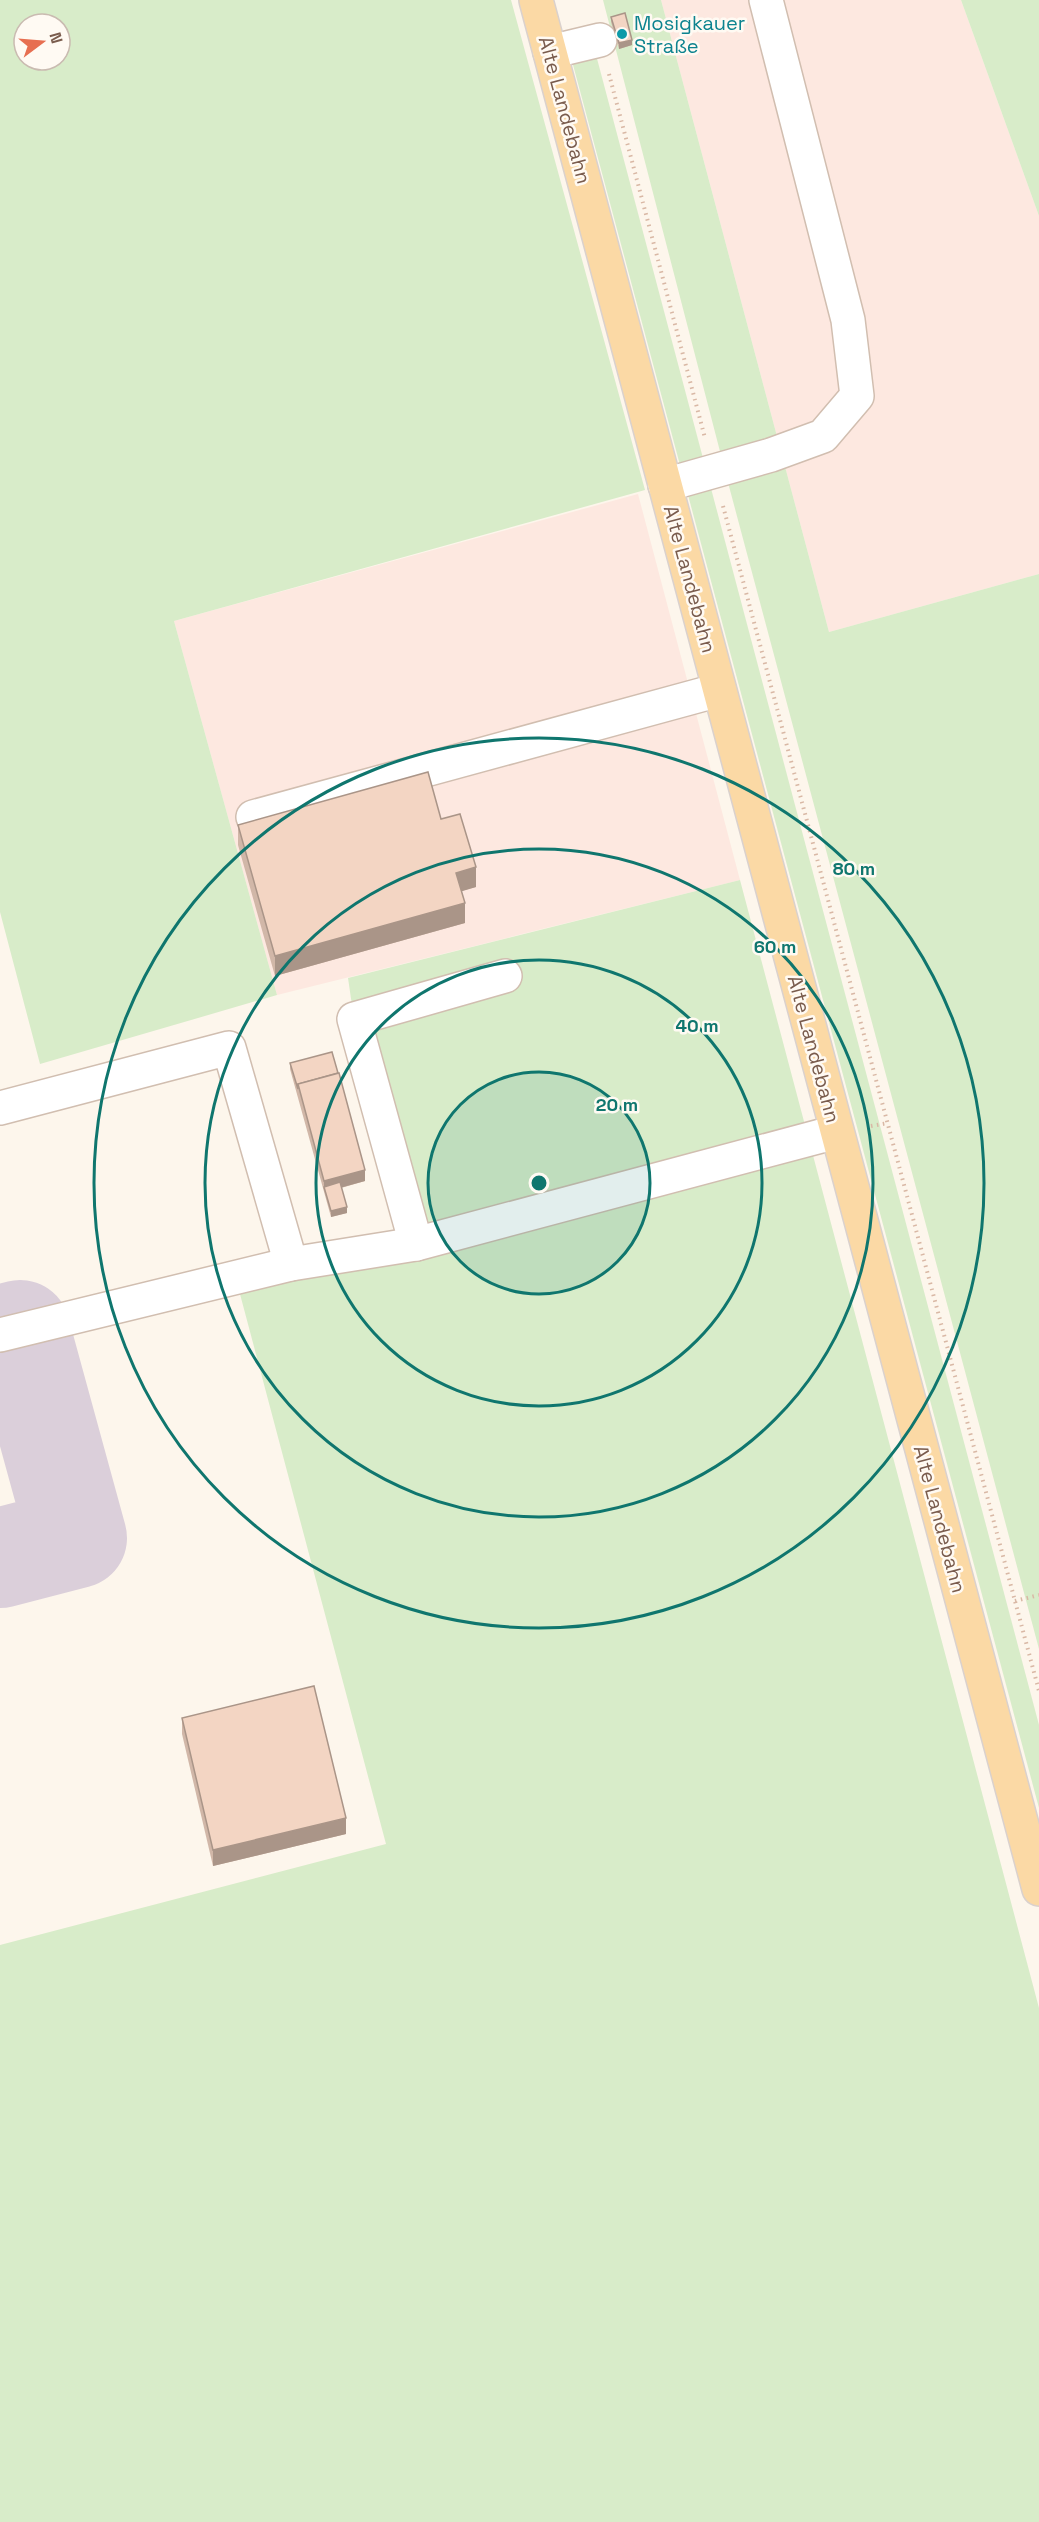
<svg xmlns="http://www.w3.org/2000/svg" width="1039" height="2522" font-family="'Space Grotesk',sans-serif">
	<style>
		.commercial { fill: #fde8e0 }
		.green { fill: #d8ecc9; fill-rule: evenodd }
		.lines { fill: none; stroke-linecap: round; stroke-linejoin: round }
		.taxiway { stroke: #dbcfda; stroke-width: 100 }
		.minor-casing { stroke: #d1beb0; stroke-width: 36 }
		.major-casing { stroke: #dad1cd; stroke-width: 36 }
		.path { stroke: #d9b8a5; stroke-width: 4; stroke-dasharray: 1.5 4.5; stroke-linecap: butt }
		.minor { stroke: #fff; stroke-width: 33 }
		.major { stroke: #fbd9a5; stroke-width: 33 }
		.wall { fill: #d1b7a8 }
		.shaded-wall { fill: #aa9588 }
		.building { fill: #f3d5c3; stroke: #aa9588; stroke-width: 1.5 }
		.ring { fill: none; stroke: #0f766e; stroke-width: 3 }
		.culture-dot { fill: #0f9aa8; stroke: #fffaf3; stroke-width: 2 }
		.labels { text-anchor: middle; dominant-baseline: central; stroke-width: 5; stroke-linejoin: round; paint-order: stroke }
		.culture-label { font-size: 20px; fill: #0d838f; stroke: #fffaf3; text-anchor: start }
		.street-label { font-size: 20px; fill: #7a5c4d; stroke: #fffaf3 }
		.centre { fill: #0f766e; stroke: #fffaf3; stroke-width: 3 }
		.ring-label { font-size: 18px; text-anchor: middle; font-weight: bold; fill: #0f766e; stroke: #fffaf3; stroke-width: 5; stroke-linejoin: round; paint-order: stroke }
	</style>
	<rect width="100%" height="100%" fill="#fdf6ec"/>
	<g class="commercial">
		<path d="M661 0H961L1039 216V574L829 632Z"/>
		<path d="M638 494 740 880 277 995 174 621Z"/>
	</g>
	<g class="green">
		<path d="M0 0H511L645 490 174 621 277 995 40 1064 0 912ZM24 24H60V60H24Z"/>
		<path d="M603 0H661L829 632 1039 574V1649L730 490Z"/>
		<path d="M961 0H1039V216Z"/>
		<path d="M595 51 1039 1725V1808L572 61Z"/>
		<path d="M740 880 1039 2008V2522H0V1945L386 1844 236 1279 416 1244 354 1019 348 978Z"/>
	</g>
	<g class="lines">
		<path class="taxiway" d="M0 1335 20 1330 77 1538 0 1558"/>
		<g class="minor-casing">
			<g id="minor">
				<path d="M550 52 600 40"/>
				<path d="M665 485 771 455 823 436 857 396 848 320 766 0"/>
				<path d="M253 817 719 690"/>
				<path d="M0 1108 229 1048 291 1264"/>
				<path d="M416 1244 354 1019 505 976"/>
				<path d="M0 1335 291 1264 416 1244 836 1132"/>
			</g>
		</g>
		<g class="major-casing">
			<path id="major" d="M536 0 1039 1889"/>
		</g>
		<g class="path">
			<path d="M609 74 705 438"/>
			<path d="M723 506 1039 1691"/>
			<path d="M871 1126 888 1123"/>
			<path d="M1015 1601 1039 1595"/>
		</g>
		<use href="#minor" class="minor"/>
		<use href="#major" class="major"/>
	</g>
	<g class="wall">
		<path d="M611 17 632 45 619 49 611 22Z"/>
		<path d="M441 819 476 887 461 891 465 923 275 976 238 845V825Z"/>
		<path d="M290 1063 365 1181 341 1188 347 1213 331 1217 290 1069Z"/>
		<path d="M182 1718 346 1834 213 1866 182 1734Z"/>
	</g>
	<g class="shaded-wall">
		<path d="M632 40V45L619 49V43Z"/>
		<path d="M476 867V887L456 893V873Z"/>
		<path d="M465 903V923L275 976V956Z"/>
		<path d="M365 1170V1181L325 1192 324 1187V1181Z"/>
		<path d="M347 1207V1213L331 1217V1211Z"/>
		<path d="M346 1818V1834L213 1866V1850Z"/>
	</g>
	<g class="building">
		<path d="M625 13 632 40 619 43 611 17Z"/>
		<path d="M428 772 441 819 460 814 476 867 456 873 465 903 275 956 238 825Z"/>
		<path d="M332 1052 338 1073 298 1084V1089L290 1063Z"/>
		<path d="M339 1073 365 1170 324 1181 298 1084Z"/>
		<path d="M340 1182 347 1207 331 1211 324 1187Z"/>
		<path d="M314 1686 346 1818 213 1850 182 1718Z"/>
	</g>
	<circle cx="539" cy="1183" r="111" fill="#0f766e" fill-opacity=".12"/>
	<g class="ring">
		<circle cx="539" cy="1183" r="111"/>
		<circle cx="539" cy="1183" r="223"/>
		<circle cx="539" cy="1183" r="334"/>
		<circle cx="539" cy="1183" r="445"/>
	</g>
	<circle class="culture-dot" cx="622" cy="34" r="6"/>
	<g class="labels">
		<g class="culture-label">
			<text x="634" y="23">Mosigkauer<tspan x="634" dy="23">Straße</tspan></text>
		</g>
		<g class="street-label">
			<text transform="translate(565 110) rotate(75)">Alte Landebahn</text>
			<text transform="translate(690 579) rotate(75)">Alte Landebahn</text>
			<text transform="translate(814 1049) rotate(75)">Alte Landebahn</text>
			<text transform="translate(940 1519) rotate(75)">Alte Landebahn</text>
		</g>
	</g>
	<circle cx="539" cy="1183" r="9" class="centre"/>
	<g class="ring-label">
		<text x="854" y="875">80 m</text>
		<text x="775" y="953">60 m</text>
		<text x="697" y="1032">40 m</text>
		<text x="617" y="1111">20 m</text>
	</g>
	<g transform="translate(42 42) rotate(74)"><circle r="28" fill="#fffaf3" stroke="#cabbb1" stroke-width="1.5"/>
	<path d="M0-4.5L10 22L0 15L-10 22Z" fill="#e76f51"/>
	<text y="-9" font-size="16" font-weight="bold" text-anchor="middle" fill="#7a5c4d">N</text>
	</g>
</svg>
